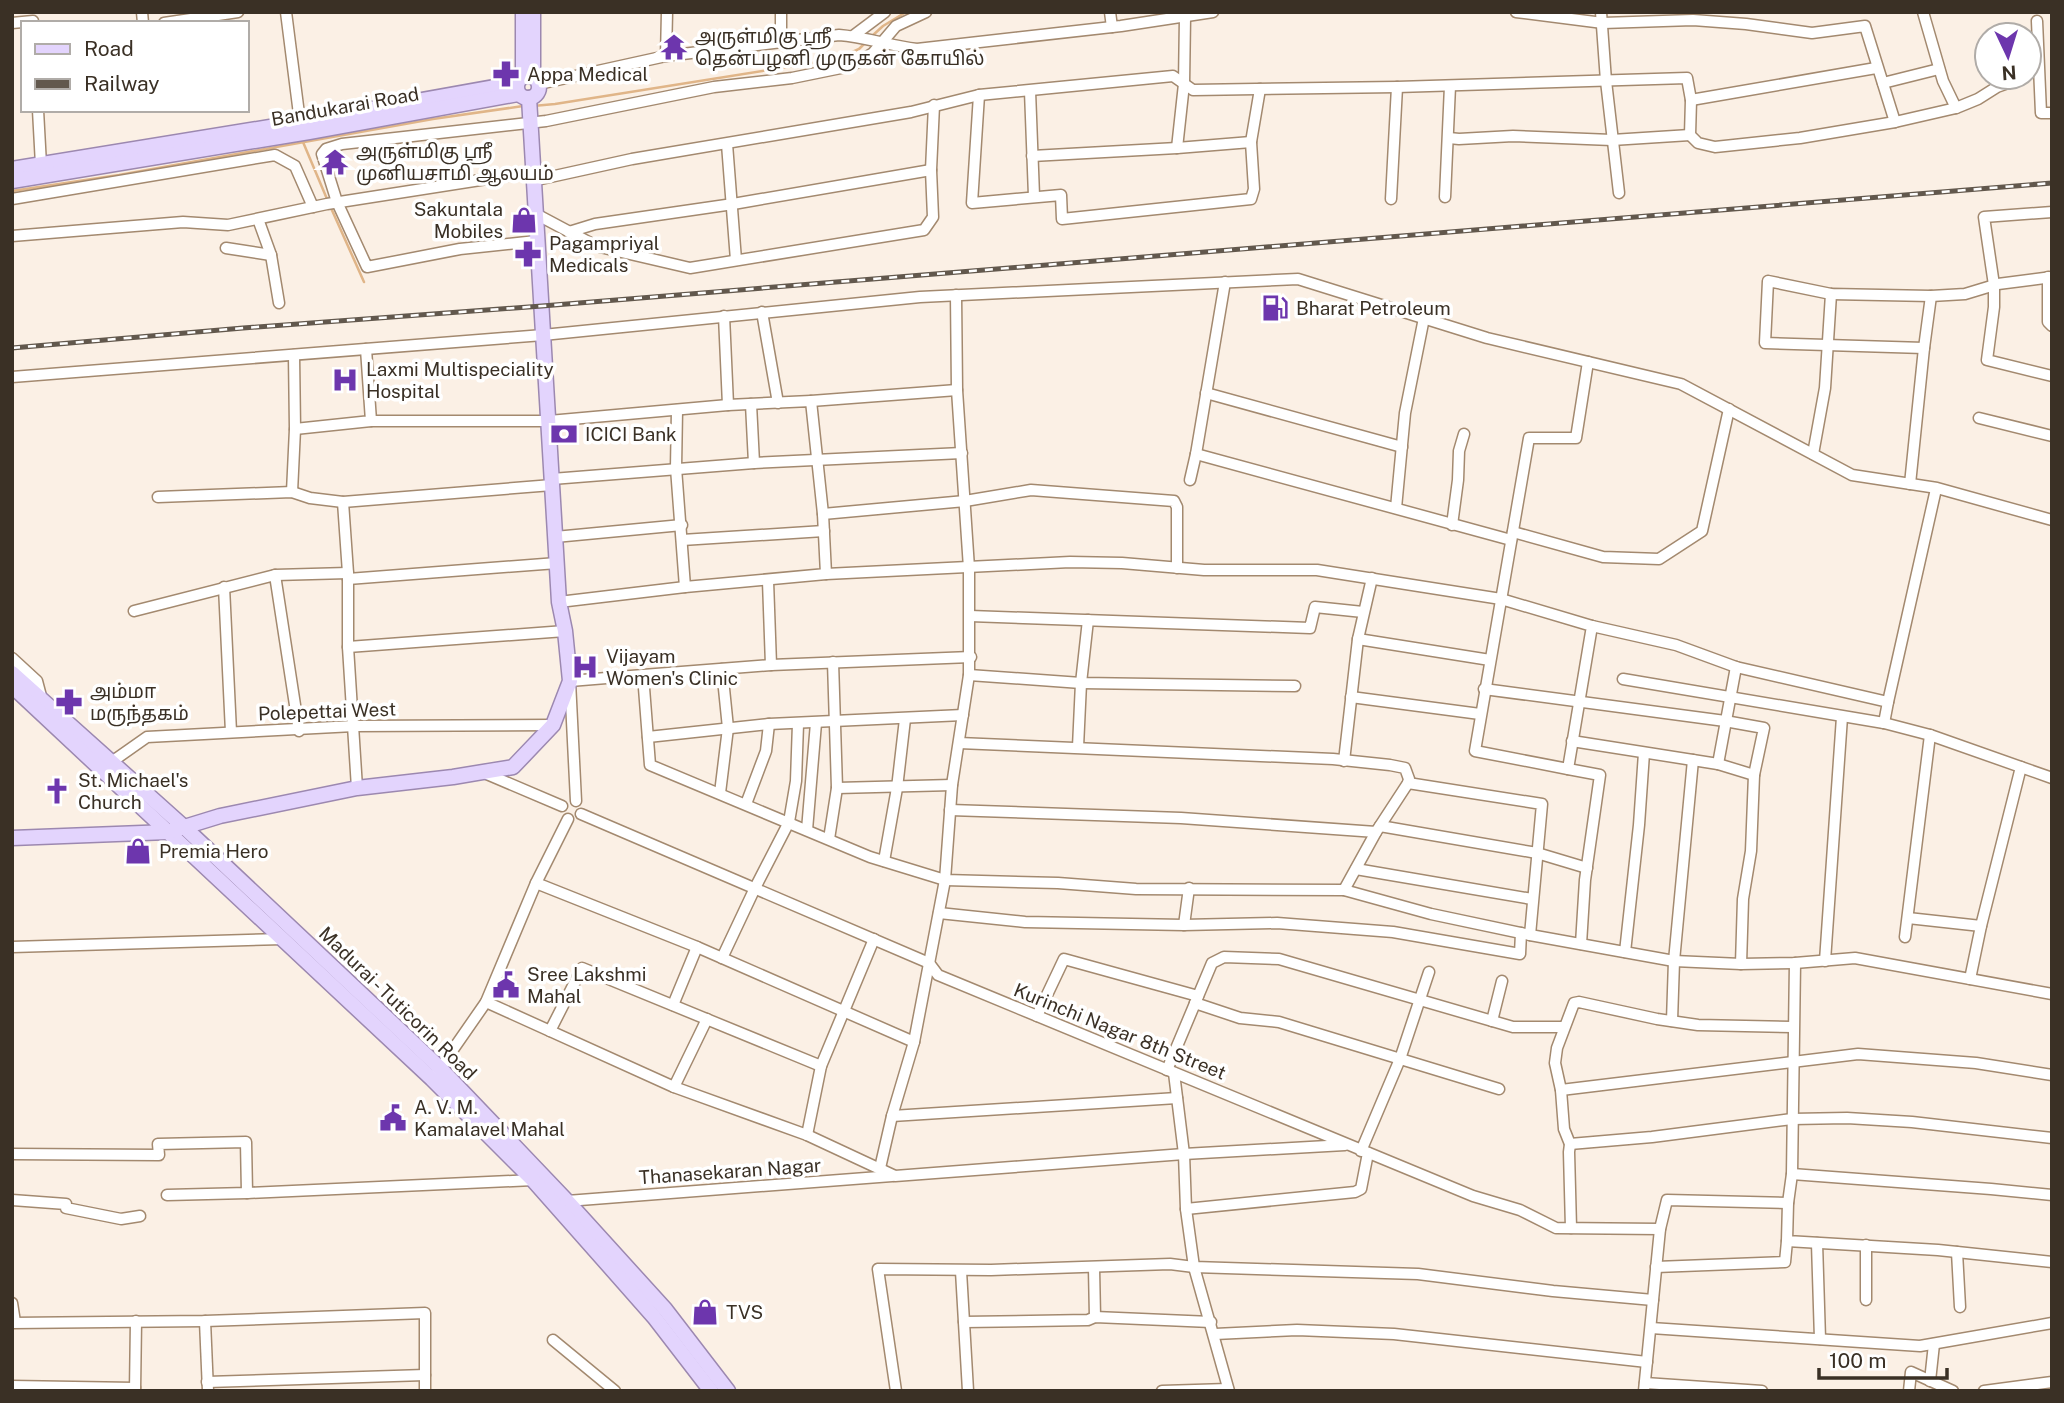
<svg xmlns="http://www.w3.org/2000/svg" width="2064" height="1403" font-family="'Public Sans','Noto Sans Tamil',sans-serif">
	<style>
		.lines { fill: none; stroke-linecap: round; stroke-linejoin: round }
		.stream { stroke: #e0b588; stroke-width: 2.5 }
		.minor-casing { stroke: #a3896f; stroke-width: 13 }
		.major-casing { stroke: #9c88b0; stroke-width: 17 }
		.minor { stroke: #fff; stroke-width: 10 }
		.major { stroke: #e3d4fd; stroke-width: 14 }
		.rail-casing { stroke: #62584d; stroke-width: 5 }
		.rail { stroke: #fff; stroke-width: 2.5; stroke-dasharray: 8; stroke-linecap: butt }
		.labels { text-anchor: middle; dominant-baseline: central; stroke-width: 7; stroke-linejoin: round; paint-order: stroke }
		.poi-label { font-size: 19px; fill: #3a3025; stroke: #fff; text-anchor: start }
		.street-label { font-size: 19px; fill: #3a3025; stroke: #fff }
	</style>
	<rect width="100%" height="100%" fill="#fbf0e5"/>
	<g class="lines">
		<g class="stream">
			<path d="M872 36 883 26 906 12"/>
			<path d="M533 106 555 104 837 59 859 49 865 43"/>
			<path d="M303 142 327 199"/>
			<path d="M12 191 119 175 433 119 523 106"/>
			<path d="M331 208 364 282"/>
		</g>
		<g class="minor-casing">
			<g id="minor">
				<path d="M142 12 143 23"/>
				<path d="M286 12 300 122"/>
				<path d="M1110 12 1112 27"/>
				<path d="M1516 12 1603 23 1693 20 1746 24 1812 33 1865 26 1895 122"/>
				<path d="M1601 12 1606 81 1619 193"/>
				<path d="M1923 12 1943 81 1956 108"/>
				<path d="M2037 21 2041 113H2052"/>
				<path d="M12 23 33 21"/>
				<path d="M164 23 238 12"/>
				<path d="M853 36 885 12"/>
				<path d="M781 43V12"/>
				<path d="M666 56 667 12"/>
				<path d="M1883 83 1939 69"/>
				<path d="M539 84 666 56 839 35C866 37 890 46 917 49L1121 26 1213 12"/>
				<path d="M1030 91 1034 196"/>
				<path d="M979 95 972 203 1061 195 1062 219 1251 199 1254 189 1251 142 1260 89"/>
				<path d="M1691 100 1690 135 1698 143 1715 147 1800 138 1895 122 1956 108 1978 99 1997 87 2025 77"/>
				<path d="M38 110 41 165"/>
				<path d="M1449 138 1459 139 1513 136 1612 140 1690 135"/>
				<path d="M727 144 736 260"/>
				<path d="M1177 148 1184 84 1185 17"/>
				<path d="M1032 156 1177 148 1251 142"/>
				<path d="M532 181 632 159 911 112 979 95 1173 76 1193 90 1397 87 1687 78 1691 100 1876 68"/>
				<path d="M1445 197 1450 86"/>
				<path d="M12 199 275 155 295 166 313 207"/>
				<path d="M1391 199 1397 87"/>
				<path d="M2052 212 1984 217 1994 285V307L1987 360 2052 376"/>
				<path d="M534 213 596 246 690 268 924 230 933 217 931 170 934 105"/>
				<path d="M258 219 271 255 279 303"/>
				<path d="M569 232 595 224 733 204 931 170"/>
				<path d="M12 236 183 222 228 225 327 204 532 172"/>
				<path d="M536 241 460 249 367 267 337 202 322 154 326 149 342 144 546 121 714 87 792 78 841 68 859 62 873 53 896 26 926 12"/>
				<path d="M226 248 271 255"/>
				<path d="M2048 277V322L2052 326"/>
				<path d="M762 312 778 403"/>
				<path d="M724 316 728 405"/>
				<path d="M1924 348 1765 343 1768 281 1831 294 1931 296 1965 294 1998 284 2052 277"/>
				<path d="M12 377 543 335 920 297 1298 279 1487 338 1681 384 1852 475 1937 488 2052 520"/>
				<path d="M1206 393 1402 447"/>
				<path d="M811 401 957 390"/>
				<path d="M751 404 754 463"/>
				<path d="M677 410 676 468 685 587"/>
				<path d="M1979 418 2052 436"/>
				<path d="M371 421H549L728 405 811 401 823 514 826 574 685 587 559 602"/>
				<path d="M295 429 371 421 366 349"/>
				<path d="M1196 454 1511 540"/>
				<path d="M1813 454 1825 388 1831 294"/>
				<path d="M552 479 754 463 962 453"/>
				<path d="M1190 480 1196 454 1225 282"/>
				<path d="M1910 484 1924 348 1931 296"/>
				<path d="M292 492 295 429 294 355"/>
				<path d="M158 497 292 492 310 498 343 502 552 485"/>
				<path d="M343 502 348 573V647L357 788"/>
				<path d="M1396 508 1405 413 1424 318"/>
				<path d="M823 514 965 501 1031 490 1174 501 1177 507V568"/>
				<path d="M1452 525 1458 480 1459 451 1464 434"/>
				<path d="M1513 532 1603 557 1659 559 1702 531 1729 409"/>
				<path d="M555 537 682 525"/>
				<path d="M682 540 824 531"/>
				<path d="M826 574 1070 562 1122 563 1204 570H1317L1501 599 1592 626 1568 769 1600 775 1585 880 1581 944"/>
				<path d="M275 575 348 573"/>
				<path d="M348 579 557 563"/>
				<path d="M768 581 771 665"/>
				<path d="M224 587 231 732"/>
				<path d="M134 611 275 575 299 731"/>
				<path d="M970 616 1310 628 1315 607 1363 612"/>
				<path d="M1592 626 1676 645 1736 667 1888 702 1884 723"/>
				<path d="M1358 639 1490 660"/>
				<path d="M348 647 565 631"/>
				<path d="M12 658 37 681 42 700"/>
				<path d="M643 675 771 665 971 657"/>
				<path d="M969 675 1081 683 1295 686"/>
				<path d="M1623 679 1884 723 1930 735 2052 778"/>
				<path d="M1484 689 1725 721 1764 728 1754 775 1751 851 1743 899 1741 964"/>
				<path d="M1351 697 1480 714"/>
				<path d="M1888 702 1936 489"/>
				<path d="M648 737 769 724 963 715"/>
				<path d="M1572 741 1718 764 1736 667"/>
				<path d="M959 743 1333 759 1390 765 1405 768 1409 779 1408 783 1376 832 1344 890"/>
				<path d="M1078 747 1081 683 1088 620"/>
				<path d="M1344 761 1358 639 1372 578"/>
				<path d="M110 763 147 737 354 726 553 725"/>
				<path d="M1718 764 1754 775"/>
				<path d="M1568 769 1475 751 1529 438H1576L1588 362"/>
				<path d="M482 772 562 806"/>
				<path d="M1408 783 1542 804 1530 935"/>
				<path d="M837 788 952 785"/>
				<path d="M720 793 728 728 722 669"/>
				<path d="M576 801 570 681 643 675 650 765 870 857 945 880 1058 883 1136 889 1344 890 1431 914 1530 935 1674 961 1741 964 1795 963 1855 958 2052 994"/>
				<path d="M746 804 766 751 769 724"/>
				<path d="M950 810 1181 818 1376 832"/>
				<path d="M581 814 929 963 938 975 1473 1196 1520 1210 1556 1228 1660 1229"/>
				<path d="M1380 826 1537 853 1587 868"/>
				<path d="M807 830 816 723"/>
				<path d="M829 839 837 788 833 662"/>
				<path d="M884 861 897 788 905 719"/>
				<path d="M1356 869 1532 899"/>
				<path d="M536 883 697 947 914 1042"/>
				<path d="M939 913 1025 922 1184 925 1277 923 1393 932 1520 954 1521 933"/>
				<path d="M1908 918 1981 926"/>
				<path d="M1184 925 1189 888"/>
				<path d="M1905 937 1930 735"/>
				<path d="M12 947 283 939"/>
				<path d="M1625 952 1639 825 1644 753"/>
				<path d="M722 958 755 888 789 822 796 781 798 724"/>
				<path d="M1825 961 1842 717"/>
				<path d="M1795 963 1792 1174 1788 1203 1787 1241 1938 1250 2052 1262"/>
				<path d="M1970 979 1981 926 2021 767"/>
				<path d="M486 1002 674 1087 807 1135 895 1176 1184 1154 1345 1145"/>
				<path d="M1195 1003 1240 1018 1279 1022 1499 1089"/>
				<path d="M673 1005 697 947"/>
				<path d="M1037 1016 1064 959 1198 996"/>
				<path d="M1492 1021 1502 981"/>
				<path d="M1672 1021 1674 961 1693 760"/>
				<path d="M550 1031 582 968 821 1066"/>
				<path d="M1167 1070 1212 963 1224 957 1279 959 1513 1027H1564"/>
				<path d="M1174 1073 1184 1154 1186 1209 1194 1267 1229 1391"/>
				<path d="M436 1074 486 1002 536 883 568 819"/>
				<path d="M674 1087 707 1019"/>
				<path d="M1561 1090 1858 1054 1976 1063 2052 1075"/>
				<path d="M892 1116 1177 1098"/>
				<path d="M807 1135 821 1066 874 939"/>
				<path d="M1570 1144 1652 1137 1792 1119 1847 1118 1912 1122 2052 1138"/>
				<path d="M1361 1151 1400 1059 1429 972"/>
				<path d="M12 1154 159 1155 158 1144 246 1142 247 1193 167 1195"/>
				<path d="M880 1168 892 1116 914 1042 945 880 952 785 969 675V568L957 390 956 295"/>
				<path d="M1792 1174 1991 1189 2052 1195"/>
				<path d="M247 1193 533 1180"/>
				<path d="M12 1200 66 1204V1208L121 1219 140 1216"/>
				<path d="M567 1201 892 1176"/>
				<path d="M1186 1209 1355 1192 1361 1189 1368 1153"/>
				<path d="M1571 1228 1569 1152 1570 1144 1564 1129 1561 1090 1555 1063 1557 1048 1574 1003 1579 1002 1657 1019 1698 1025 1792 1027"/>
				<path d="M1817 1243 1820 1339"/>
				<path d="M1957 1252 1960 1307"/>
				<path d="M1656 1267 1785 1262 1787 1241"/>
				<path d="M1094 1268 1095 1317"/>
				<path d="M961 1271 968 1391"/>
				<path d="M1866 1300V1245"/>
				<path d="M12 1303 15 1322"/>
				<path d="M205 1321 208 1391"/>
				<path d="M964 1322 1088 1320 1095 1317 1211 1322"/>
				<path d="M12 1323 205 1321 425 1313V1391"/>
				<path d="M1651 1328 1920 1346 2052 1323"/>
				<path d="M1215 1334 1297 1330 1394 1334 1647 1362"/>
				<path d="M553 1340 615 1391"/>
				<path d="M1930 1381 1934 1344"/>
				<path d="M207 1382 425 1375"/>
				<path d="M1645 1383 1762 1391"/>
				<path d="M12 1386 135 1388"/>
				<path d="M135 1391 136 1321"/>
				<path d="M896 1391 878 1269 991 1270 1170 1264 1194 1267 1418 1274 1553 1291 1653 1300"/>
				<path d="M1162 1391 1228 1389"/>
				<path d="M1644 1391 1660 1229 1667 1200 1788 1203"/>
				<path d="M1909 1391 1911 1372 1953 1391"/>
				<path d="M1984 1391 2052 1382"/>
			</g>
		</g>
		<g class="major-casing">
			<g id="major">
				<path d="M523 12V76"/>
				<circle cx="528" cy="87" r="11"/>
				<path d="M533 76V12"/>
				<path d="M12 169 300 122 517 83"/>
				<path d="M12 181 309 132 518 94"/>
				<path d="M12 673 184 827 440 1068 567 1201 665 1309 728 1391"/>
				<path d="M12 686 432 1079 533 1180 654 1317 711 1391"/>
				<path d="M12 838 168 832 220 816 357 788 453 777 513 767 553 725 570 681 565 631 559 602 529 98"/>
			</g>
		</g>
		<use href="#minor" class="minor"/>
		<use href="#major" class="major"/>
		<g class="rail-casing">
			<path id="rail" d="M12 348 243 328 542 306 2052 183"/>
		</g>
		<use href="#rail" class="rail"/>
	</g>
	<defs>
		<g id="temple-bare" transform="scale(2.1)"><path d="M0-6L5-2H3V0L6.5 2.5H4V6H1.5V3h-3V6H-4V2.5H-6.5L-3 0V-2H-5Z" fill="#6d36ad" stroke="#fff" stroke-width="2.5" paint-order="stroke"/></g>
		<g id="pharmacy-bare" transform="scale(2.1)"><path d="M-2-6h4v4h4v4h-4v4h-4v-4h-4v-4h4Z" fill="#6d36ad" stroke="#fff" stroke-width="2.5" paint-order="stroke"/></g>
		<g id="shop-bare" transform="scale(2.1)"><path d="M-5-2.5h2.3a2.7 3.5 0 0 1 5.4 0H5L5.5 6h-11ZM-1.5-2.5h3a1.5 2.3 0 0 0-3 0Z" fill="#6d36ad" stroke="#fff" stroke-width="2.5" paint-order="stroke"/></g>
		<g id="fuel-bare" transform="scale(2.1)"><path d="M-5.5-6h7V0h2V4h1.3V-2.5L3-4.5l.8-.8L6-3V5H2.5V1h-1V6h-7ZM-4.2-4.7v3.2H.2V-4.7Z" fill="#6d36ad" stroke="#fff" stroke-width="2.5" paint-order="stroke"/></g>
		<g id="hospital-bare" transform="scale(2.1)"><path d="M-5-5h3v3.5h4V-5h3V5h-3V1.5h-4V5h-3Z" fill="#6d36ad" stroke="#fff" stroke-width="2.5" paint-order="stroke"/></g>
		<g id="bank-bare" transform="scale(2.1)"><path d="M-6-4H6V4H-6ZM0-2.3a2.3 2.3 0 1 0 0 4.6a2.3 2.3 0 1 0 0-4.6Z" fill="#6d36ad" stroke="#fff" stroke-width="2.5" paint-order="stroke"/></g>
		<g id="church-bare" transform="scale(2.1)"><path d="M-1.2-6h2.4v3.5h3.3v2.4h-3.3V6h-2.4V-.1h-3.3v-2.4h3.3Z" fill="#6d36ad" stroke="#fff" stroke-width="2.5" paint-order="stroke"/></g>
		<g id="civic-bare" transform="scale(2.1)"><path d="M-.6-6.5H3V-4.5H.6V-3L4-1V1h2V6H-6V1h2V-1L-.6-3ZM-1.2 2.5V6h2.4V2.5Z" fill="#6d36ad" stroke="#fff" stroke-width="2.5" paint-order="stroke"/></g>
	</defs>
	<g fill-rule="evenodd">
		<use href="#temple-bare" x="674" y="47"/>
		<use href="#pharmacy-bare" x="506" y="74"/>
		<use href="#temple-bare" x="335" y="162"/>
		<use href="#shop-bare" x="524" y="220"/>
		<use href="#pharmacy-bare" x="528" y="254"/>
		<use href="#fuel-bare" x="1275" y="308"/>
		<use href="#hospital-bare" x="345" y="380"/>
		<use href="#bank-bare" x="564" y="434"/>
		<use href="#hospital-bare" x="585" y="667"/>
		<use href="#pharmacy-bare" x="69" y="702"/>
		<use href="#church-bare" x="57" y="791"/>
		<use href="#shop-bare" x="138" y="851"/>
		<use href="#civic-bare" x="506" y="985"/>
		<use href="#civic-bare" x="393" y="1118"/>
		<use href="#shop-bare" x="705" y="1312"/>
	</g>
	<g class="labels">
		<g class="poi-label">
			<text x="695" y="36">அருள்மிகு ஶ்ரீ<tspan x="695" dy="22">தென்பழனி முருகன் கோயில்</tspan></text>
			<text x="527" y="74">Appa Medical</text>
			<text x="356" y="151">அருள்மிகு ஶ்ரீ<tspan x="356" dy="22">முனியசாமி ஆலயம்</tspan></text>
			<text x="503" y="209" text-anchor="end">Sakuntala<tspan x="503" dy="22">Mobiles</tspan></text>
			<text x="549" y="243">Pagampriyal<tspan x="549" dy="22">Medicals</tspan></text>
			<text x="1296" y="308">Bharat Petroleum</text>
			<text x="366" y="369">Laxmi Multispeciality<tspan x="366" dy="22">Hospital</tspan></text>
			<text x="585" y="434">ICICI Bank</text>
			<text x="606" y="656">Vijayam<tspan x="606" dy="22">Women's Clinic</tspan></text>
			<text x="90" y="691">அம்மா<tspan x="90" dy="22">மருந்தகம்</tspan></text>
			<text x="78" y="780">St. Michael's<tspan x="78" dy="22">Church</tspan></text>
			<text x="159" y="851">Premia Hero</text>
			<text x="527" y="974">Sree Lakshmi<tspan x="527" dy="22">Mahal</tspan></text>
			<text x="414" y="1107">A. V. M.<tspan x="414" dy="22">Kamalavel Mahal</tspan></text>
			<text x="726" y="1312">TVS</text>
		</g>
		<g class="street-label">
			<text transform="translate(345 106) rotate(-10)">Bandukarai Road</text>
			<text transform="translate(327 711) rotate(-2)">Polepettai West</text>
			<text transform="translate(398 1003) rotate(44)">Madurai - Tuticorin Road</text>
			<text transform="translate(1120 1031) rotate(22)">Kurinchi Nagar 8th Street</text>
			<text transform="translate(730 1171) rotate(-4)">Thanasekaran Nagar</text>
		</g>
	</g>
	<rect width="2064" height="1403" fill="none" stroke="#3a3025" stroke-width="28"/>
	<rect x="21" y="21" width="228" height="91" fill="#ffffff" stroke="#b0aca8" stroke-width="2"/>
	<rect x="35" y="44" width="35" height="10" fill="#e3d4fd" stroke="#b0aca8" stroke-width="2"/>
	<text x="84" y="56" font-size="21" fill="#3a3025">Road</text>
	<rect x="35" y="79" width="35" height="10" fill="#62584d" stroke="#b0aca8" stroke-width="2"/>
	<text x="84" y="91" font-size="21" fill="#3a3025">Railway</text>
	<g transform="translate(2008 56) rotate(176)"><circle r="33" fill="#ffffff" stroke="#b0aca8" stroke-width="2"/>
	<path d="M0-5L12 26L0 18L-12 26Z" fill="#6d36ad"/>
	<text y="-10" font-size="19" font-weight="bold" text-anchor="middle" fill="#3a3025">N</text>
	</g>
	<path d="M1819 1368v10h128v-10" fill="none" stroke="#3a3025" stroke-width="3.5"/>
	<text x="1829" y="1368" font-size="21" fill="#3a3025" stroke="#ffffff" stroke-width="5" paint-order="stroke">100 m</text>
</svg>
